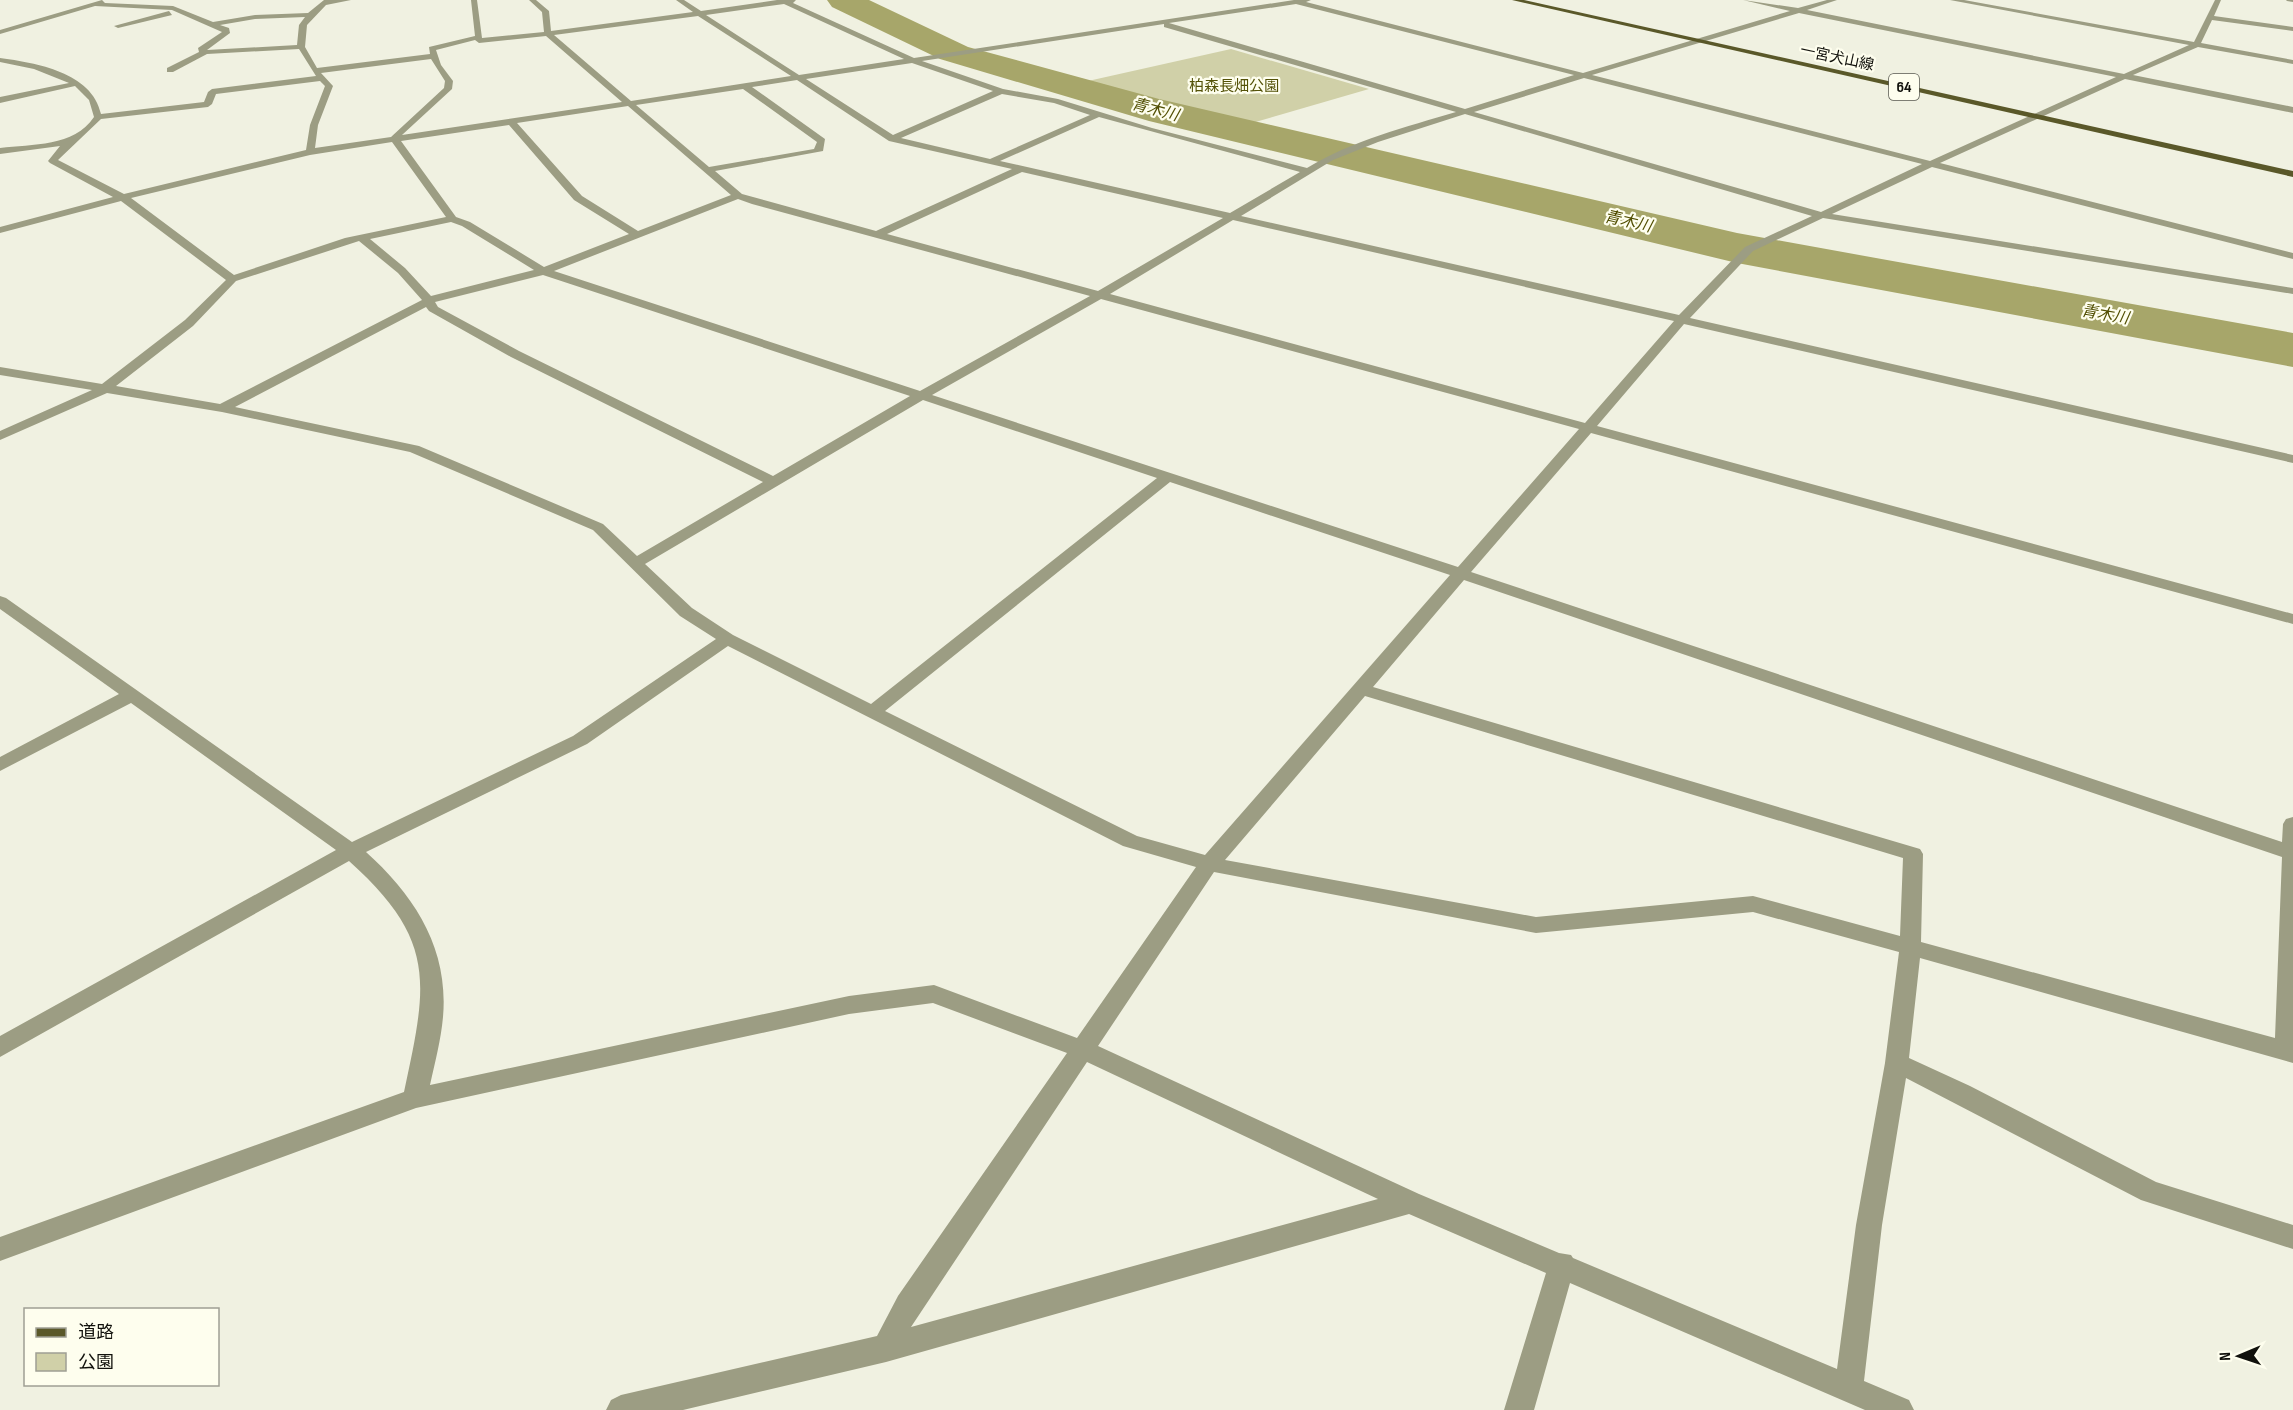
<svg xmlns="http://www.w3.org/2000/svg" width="2293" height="1410" font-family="'Sofia Sans Condensed','Noto Sans JP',sans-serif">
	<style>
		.green { fill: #d0d0a8 }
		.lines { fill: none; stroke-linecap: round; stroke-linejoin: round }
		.river { fill: #a7a66a; fill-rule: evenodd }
		.minor { fill: #9c9d83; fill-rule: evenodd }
		.major { fill: #5a5829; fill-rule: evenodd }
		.labels { text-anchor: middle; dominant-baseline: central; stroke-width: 4.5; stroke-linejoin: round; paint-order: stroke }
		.far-street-label { font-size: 15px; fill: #11110c; stroke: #fefeee }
		.far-park-label { font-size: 15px; fill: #545208; stroke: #fefeee }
		.shield { fill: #fefeee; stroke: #585850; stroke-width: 1.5 }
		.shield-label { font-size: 16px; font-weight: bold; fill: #11110c }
		.far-water-label { font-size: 16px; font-style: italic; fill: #524f03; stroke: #fefeee }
	</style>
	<rect width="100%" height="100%" fill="#f0f1e1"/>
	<path class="green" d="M1231 49 1369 89 1245 125 1088 81Z"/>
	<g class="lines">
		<path class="river" d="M827 0H869L968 47 1159 99 1737 233 2293 333V367L1737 263 1149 121 940 59 832 7Z"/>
		<g class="minor">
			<path d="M102 0 105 3 173 6 213 22 255 15 308 13 324 0H351L326 5 307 25 305 47 317 68 430 54 429 47 475 36 471 0H477L482 38 544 32 542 12 529 0H536L549 11 551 31 693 12 676 0H684L701 11 777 0H796L793 3 914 58 1294 0H1311L1306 2 1583 73 1790 11 1743 0 1798 8 1827 0H1837L1807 10 2124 74 2189 45 1950 0H1964L2194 42 2215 0H2221L2214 16 2293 27V31L2212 20 2201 43 2293 60V64L2198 47 2133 75 2293 107V113L2125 79 1940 163 2293 253V259L1932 167 1832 214 2293 288V294L1823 218 1753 251 1690 318 2293 455V463L1684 324 1597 426 2293 614V624L1591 433 1471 572 2282 842 2283 824 2286 819 2293 817V1063L1920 958 1909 1058 1970 1086 2156 1182 2293 1225V1249L2141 1200 1906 1078 1882 1225 1864 1381 1909 1400 1914 1410H1865L1570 1283 1534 1410H1504L1546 1273 1409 1214 886 1362 683 1410H606L611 1400 621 1395 877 1336 898 1296 1067 1053 933 1003 849 1014 416 1108 0 1261V1237L404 1092C427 984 438 941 349 861L0 1057V1036L336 850 131 703 0 771V757L119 694 0 609V596L6 598 352 842 573 736 716 639 680 616 593 530 410 452 222 412 107 393 0 440V431L92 390 0 375V367L102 384 185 320 226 280 121 201 0 233V227L113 197 50 163 48 161 60 146 0 154V148C32 144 74 147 94 117L89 100 75 86 0 103V97L69 83 34 69 0 62V58C36 63 92 72 101 114L204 102 208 92 212 89 316 76 299 49 207 54 173 72H167V68L199 52 198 48 222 32 172 10 95 6 0 34V30ZM784 4 904 59 799 75 706 15ZM1296 4 1574 75 1465 109 1169 23ZM1799 13 2116 77 1930 161 1592 75ZM698 16 791 76 631 101 554 35ZM305 17 299 25 297 45 207 50 230 33 229 28 220 25 255 19ZM1164 24V27L1456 112C1406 127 1353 140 1307 168L1152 128 1058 99 1003 89 922 61ZM546 36 622 102 402 135 452 89 453 81 441 65 436 50 475 40 479 43ZM431 59 445 81 444 88 391 137 315 148 318 125 333 86 321 73ZM912 63 993 91 893 135 806 79ZM1584 78 1922 164 1821 212 1474 112ZM797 80 889 141 1012 169 876 231 742 194 715 171 823 151 825 139 752 87ZM320 81 325 86 310 125 306 150 124 194 58 160 101 119 208 107 212 104 216 94ZM743 89 817 142 814 149 709 167 636 105ZM1002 94 1054 103 1090 115 990 159 901 138ZM628 106 731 195 638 231 582 196 517 123ZM1465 114 1812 216 1745 247 1679 315 1241 216 1333 160 1378 142ZM1099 117 1300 172 1230 213 1000 161ZM509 125 574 200 629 234 544 267 470 222 456 217 401 141ZM392 142 446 217 345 238 234 275 131 198 310 155ZM1022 172 1223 218 1098 291 887 234ZM738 199 752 204 1090 296 920 391 554 271ZM1233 220 1674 321 1585 423 1110 294ZM451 222 462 226 534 270 431 296 405 268 370 239ZM359 241 398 273 422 300 220 404 116 386 193 326 236 281ZM543 275 910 396 773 476 519 351 438 307 435 302ZM1101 299 1579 429 1458 567 932 395ZM426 307 429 311 511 357 763 482 637 556 603 524 419 446 235 407ZM923 400 1157 478 871 704 733 635 692 608 645 564ZM1170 482 1450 575 1205 855 1137 836 885 711ZM1464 580 2282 857 2275 1038 1921 942 1923 854 1920 849 1373 687ZM728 646 1123 846 1196 867 1077 1038 934 985 849 996 430 1085C435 1062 441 1040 443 1017 449 949 415 896 366 852L587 744ZM1365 696 1903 858 1900 936 1753 896 1536 917 1225 860ZM1214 872 1536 933 1753 912 1899 952 1885 1063 1856 1225 1837 1369 1573 1258 1571 1255 1559 1253 1419 1194 1098 1046ZM1087 1062 1378 1199 911 1327Z"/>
			<path d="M2286 0H2293V2L2287 1Z"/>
			<path d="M169 11 172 15 118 28 114 26Z"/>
		</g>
		<path class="major" d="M1512 0H1524L2293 171V177Z"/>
	</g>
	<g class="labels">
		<g class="far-street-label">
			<text transform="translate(1837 58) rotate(12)">一宮犬山線</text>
		</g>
		<g class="far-park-label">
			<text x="1234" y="86">柏森長畑公園</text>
		</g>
		<rect class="shield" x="1889" y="74" width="30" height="26" rx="4.5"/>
		<g class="shield-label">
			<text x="1904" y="87">64</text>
		</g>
		<g class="far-water-label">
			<text transform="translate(1155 110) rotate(15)">青木川</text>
			<text transform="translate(1628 222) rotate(13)">青木川</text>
			<text transform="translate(2105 315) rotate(10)">青木川</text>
		</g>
	</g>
	<rect x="24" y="1308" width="195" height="78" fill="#fefeee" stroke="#9f9f94" stroke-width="1.5"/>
	<rect x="36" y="1328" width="30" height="9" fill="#5a5829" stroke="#9f9f94" stroke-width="1.5"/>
	<text x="78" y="1338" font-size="18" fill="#11110c">道路</text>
	<rect x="36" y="1353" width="30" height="18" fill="#d0d0a8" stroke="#9f9f94" stroke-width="1.5"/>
	<text x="78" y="1368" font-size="18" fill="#11110c">公園</text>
	<g transform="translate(2239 1356) rotate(268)" stroke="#fefeee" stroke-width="4.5" paint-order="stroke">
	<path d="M0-4.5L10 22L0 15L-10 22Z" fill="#11110c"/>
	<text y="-9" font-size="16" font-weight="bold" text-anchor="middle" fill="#11110c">N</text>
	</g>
</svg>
